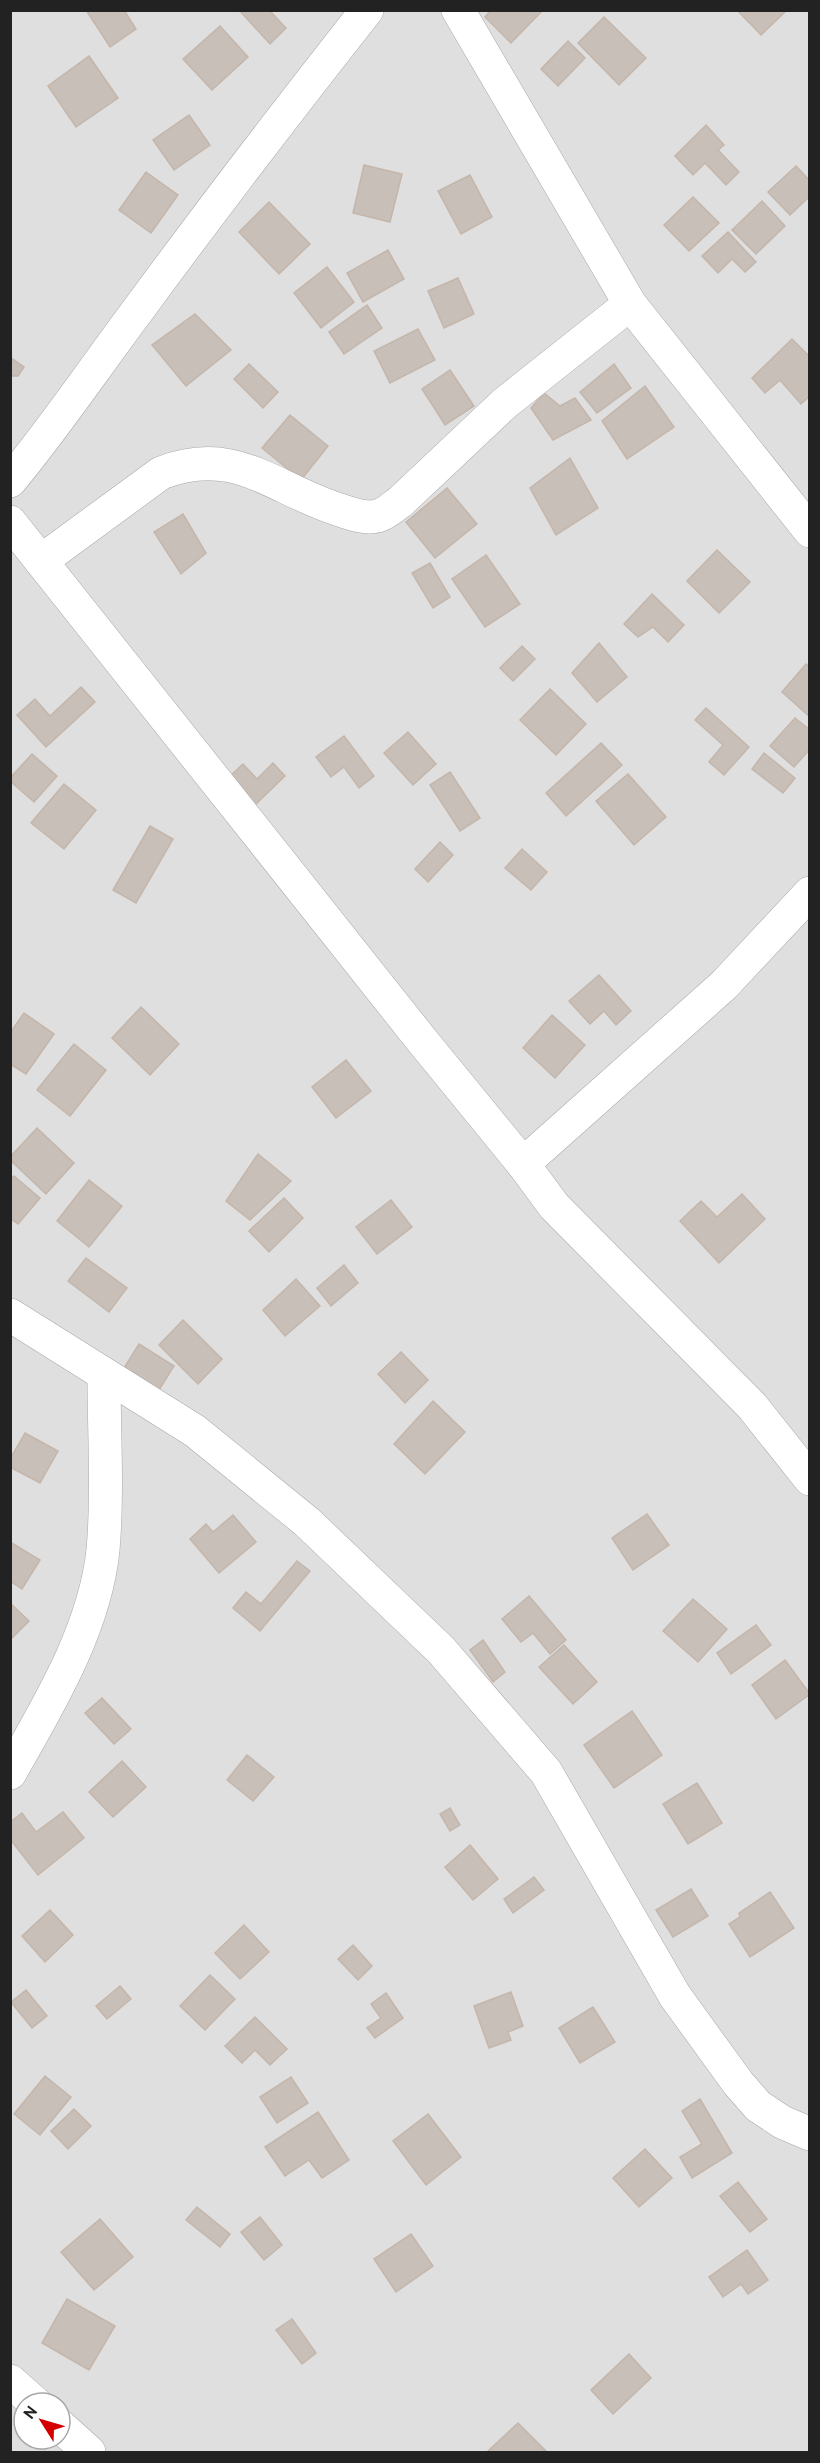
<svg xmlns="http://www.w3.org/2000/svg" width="820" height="2463" font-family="Overpass,sans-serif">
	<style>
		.residential { fill: #e0dfdf; fill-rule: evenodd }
		.building { fill: #c7bfb8; stroke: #c4b6ab; stroke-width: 1.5 }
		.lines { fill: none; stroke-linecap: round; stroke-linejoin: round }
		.street-casing { stroke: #a9a9a9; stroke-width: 34 }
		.street { stroke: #fff; stroke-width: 33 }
	</style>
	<rect width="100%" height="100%" fill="#f2efe9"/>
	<path class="residential" d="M11 11H809V2452H11ZM24 2403H60V2439H24Z"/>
	<g class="building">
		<path d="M86 10H124L136 29 110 47Z"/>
		<path d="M239 10H269L286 28 270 44Z"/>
		<path d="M491 10H543L511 43 485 17Z"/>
		<path d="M737 10H787L761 35Z"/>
		<path d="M604 17 646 58 619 85 578 43Z"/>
		<path d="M220 26 248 57 212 90 183 59Z"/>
		<path d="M568 41 585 58 558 86 541 69Z"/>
		<path d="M89 56 118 98 76 127 48 86Z"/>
		<path d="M189 115 210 145 174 170 153 140Z"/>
		<path d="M706 125 724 145 718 150 739 172 726 185 705 163 693 175 675 156Z"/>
		<path d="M364 165 402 174 390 222 353 213Z"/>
		<path d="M796 166 810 181V196L790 215 768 192Z"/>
		<path d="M146 172 178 195 151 233 119 210Z"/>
		<path d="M470 175 492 217 461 234 438 191Z"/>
		<path d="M693 197 719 223 689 251 664 225Z"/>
		<path d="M762 201 785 226 756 254 732 230Z"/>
		<path d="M269 202 310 244 279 274 239 232Z"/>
		<path d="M728 232 756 262 745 272 732 259 718 273 702 256Z"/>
		<path d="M388 250 404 279 363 302 347 273Z"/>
		<path d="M327 267 354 302 321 328 294 293Z"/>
		<path d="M458 278 474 314 444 328 428 291Z"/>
		<path d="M367 305 382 328 344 354 329 332Z"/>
		<path d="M195 314 231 350 186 386 152 345Z"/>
		<path d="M418 329 435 360 390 383 374 351Z"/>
		<path d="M792 339 810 357V396L801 404 780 380 765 393 752 378Z"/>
		<path d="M10 357 24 367 18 376H10Z"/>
		<path d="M249 364 278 392 263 408 234 379Z"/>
		<path d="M614 364 631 388 597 413 580 392Z"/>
		<path d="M450 370 474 406 445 425 422 389Z"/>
		<path d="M645 386 674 427 627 459 602 421Z"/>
		<path d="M544 393 560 406 575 398 591 420 553 440 531 408Z"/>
		<path d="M290 415 328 446 301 480 262 448Z"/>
		<path d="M570 458 598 508 556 535 530 488Z"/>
		<path d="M447 488 477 524 435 558 406 522Z"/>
		<path d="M183 514 206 553 181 574 154 532Z"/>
		<path d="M717 550 750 582 719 613 687 581Z"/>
		<path d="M486 555 520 604 485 627 452 579Z"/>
		<path d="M430 563 450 597 433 608 412 573Z"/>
		<path d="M652 594 684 625 668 642 653 627 638 637 624 624Z"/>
		<path d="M599 643 627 677 597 702 572 673Z"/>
		<path d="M522 646 535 659 513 681 500 668Z"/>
		<path d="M806 664 810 667V717L782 692Z"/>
		<path d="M81 687 95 702 46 747 17 715 35 699 50 716Z"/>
		<path d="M550 689 586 724 556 755 520 720Z"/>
		<path d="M706 708 749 747 724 775 709 762 723 745 695 720Z"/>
		<path d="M795 718 810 730V749L794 767 770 746Z"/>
		<path d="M408 732 436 764 413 785 384 753Z"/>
		<path d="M344 736 374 776 359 788 344 767 331 777 316 757Z"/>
		<path d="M601 743 622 765 566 816 546 793Z"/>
		<path d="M764 753 795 778 783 793 752 769Z"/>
		<path d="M32 754 57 776 34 802 10 781V778Z"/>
		<path d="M273 763 285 776 254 806 227 779 243 764 257 779Z"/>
		<path d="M450 772 480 818 460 831 430 785Z"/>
		<path d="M628 774 666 817 634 845 596 801Z"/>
		<path d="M64 784 96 810 64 849 31 823Z"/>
		<path d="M150 826 173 839 136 903 113 890Z"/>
		<path d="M440 842 453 855 428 882 415 869Z"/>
		<path d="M522 849 547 872 531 890 505 868Z"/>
		<path d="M599 975 631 1011 616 1025 604 1011 590 1024 569 1001Z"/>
		<path d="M141 1007 179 1044 150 1075 112 1038Z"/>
		<path d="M24 1013 54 1034 26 1074 10 1064V1033Z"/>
		<path d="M552 1015 585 1045 555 1078 523 1048Z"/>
		<path d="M74 1044 106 1070 70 1116 37 1090Z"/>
		<path d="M346 1060 371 1091 336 1118 312 1087Z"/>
		<path d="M37 1128 74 1163 46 1194 10 1160V1157Z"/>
		<path d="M258 1154 291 1181 250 1220 226 1201Z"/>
		<path d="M14 1176 40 1198 18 1224 10 1218V1180Z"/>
		<path d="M89 1180 122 1206 89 1247 57 1221Z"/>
		<path d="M742 1194 765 1219 719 1263 680 1221 701 1201 717 1217Z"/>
		<path d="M284 1198 303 1218 269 1252 249 1231Z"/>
		<path d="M391 1200 412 1227 377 1254 356 1227Z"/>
		<path d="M86 1258 127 1288 109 1312 68 1281Z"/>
		<path d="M344 1265 358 1283 331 1306 317 1288Z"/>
		<path d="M296 1279 320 1306 285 1336 263 1310Z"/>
		<path d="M183 1320 222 1359 198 1384 159 1345Z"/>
		<path d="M139 1344 174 1366 159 1390 124 1368Z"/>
		<path d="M401 1352 428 1380 405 1403 378 1374Z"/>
		<path d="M433 1401 465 1432 425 1474 394 1444Z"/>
		<path d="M25 1433 58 1451 40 1483 10 1467V1459Z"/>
		<path d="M647 1514 669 1545 633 1570 612 1538Z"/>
		<path d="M233 1515 256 1542 219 1573 190 1539 206 1524 213 1532Z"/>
		<path d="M10 1542 40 1560 22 1589 10 1581Z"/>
		<path d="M297 1561 310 1571 260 1631 233 1608 246 1592 261 1604Z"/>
		<path d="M529 1596 566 1640 550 1654 533 1633 521 1642 502 1619Z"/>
		<path d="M693 1599 727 1629 698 1662 663 1631Z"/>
		<path d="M10 1603 29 1621 10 1640Z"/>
		<path d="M756 1625 771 1645 731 1674 717 1653Z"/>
		<path d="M483 1640 505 1672 493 1682 470 1650Z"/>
		<path d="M564 1645 597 1682 573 1704 539 1667Z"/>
		<path d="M785 1660 810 1694 776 1719 752 1685Z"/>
		<path d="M102 1698 131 1729 114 1744 85 1713Z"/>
		<path d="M632 1711 662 1755 614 1788 584 1745Z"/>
		<path d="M247 1755 274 1777 253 1801 227 1780Z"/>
		<path d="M122 1761 146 1787 113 1817 89 1792Z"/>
		<path d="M697 1783 722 1823 688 1844 663 1804Z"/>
		<path d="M450 1808 460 1825 450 1831 440 1814Z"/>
		<path d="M63 1812 84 1838 38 1875 10 1839V1822L22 1813 36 1832Z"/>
		<path d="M470 1845 498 1879 473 1900 445 1867Z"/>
		<path d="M534 1877 544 1890 513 1913 504 1899Z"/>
		<path d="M691 1889 708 1916 673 1937 656 1910Z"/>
		<path d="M770 1892 794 1928 750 1957 729 1924 740 1917 739 1913Z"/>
		<path d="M50 1910 73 1935 45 1962 22 1936Z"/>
		<path d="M244 1925 269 1952 240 1979 215 1953Z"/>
		<path d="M353 1945 372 1966 358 1980 338 1959Z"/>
		<path d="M210 1975 235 1999 205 2030 180 2006Z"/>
		<path d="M120 1986 131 1999 107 2019 96 2006Z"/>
		<path d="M26 1990 47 2016 32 2028 11 2002Z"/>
		<path d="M511 1992 523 2026 508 2032 511 2040 489 2048 474 2006Z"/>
		<path d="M386 1993 403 2018 375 2038 367 2028 381 2018 371 2004Z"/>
		<path d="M593 2007 615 2042 580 2063 559 2028Z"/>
		<path d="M255 2017 287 2049 270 2065 255 2050 242 2063 225 2046Z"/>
		<path d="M45 2076 71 2097 40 2135 14 2114Z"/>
		<path d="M291 2077 308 2103 277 2123 260 2097Z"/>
		<path d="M700 2099 732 2153 692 2178 680 2157 702 2144 682 2111Z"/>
		<path d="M74 2109 91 2126 68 2149 51 2131Z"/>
		<path d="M318 2112 349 2160 322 2178 309 2160 285 2176 265 2147Z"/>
		<path d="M428 2114 461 2157 426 2185 393 2141Z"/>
		<path d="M645 2149 672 2178 639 2207 613 2178Z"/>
		<path d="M738 2182 767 2219 750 2232 720 2196Z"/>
		<path d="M197 2207 230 2234 220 2247 186 2220Z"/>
		<path d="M260 2217 282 2245 264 2260 241 2232Z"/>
		<path d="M100 2219 133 2257 94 2290 61 2252Z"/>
		<path d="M411 2234 433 2266 396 2292 374 2259Z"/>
		<path d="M747 2250 768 2280 748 2294 741 2284 723 2297 709 2277Z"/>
		<path d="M67 2299 115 2326 89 2370 42 2343Z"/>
		<path d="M292 2319 316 2353 302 2364 276 2330Z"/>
		<path d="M629 2354 651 2378 613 2414 591 2390Z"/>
		<path d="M518 2423 547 2452H487Z"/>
	</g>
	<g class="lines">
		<g class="street-casing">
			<g id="street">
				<path d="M458 10 630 304 810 531"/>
				<path d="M10 481C56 426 95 367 138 310 212 209 289 109 367 10"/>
				<path d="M10 522 420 1038 523 1164 554 1206 752 1406 810 1479"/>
				<path d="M41 561 161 473C235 444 273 489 340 510 351 514 368 520 380 515 387 513 394 506 400 502L505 403 630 304"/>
				<path d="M523 1164 724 985 810 893"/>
				<path d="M10 1315 195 1431 307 1522 441 1650 546 1772 675 1996 738 2083 758 2106 782 2122 810 2134"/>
				<path d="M10 1773C48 1706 95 1629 103 1550 108 1493 104 1433 104 1376"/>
				<path d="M10 2381 35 2403"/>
				<path d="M60 2426 89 2452"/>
			</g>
		</g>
		<use href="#street" class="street"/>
	</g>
	<rect width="820" height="2463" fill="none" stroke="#222222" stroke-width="24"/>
	<g transform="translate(42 2421) rotate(307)"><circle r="28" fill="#ffffff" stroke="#a7a7a7" stroke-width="1.5"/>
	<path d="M0-4.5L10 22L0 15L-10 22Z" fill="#d40000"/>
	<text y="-9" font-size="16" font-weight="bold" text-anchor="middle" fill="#222222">N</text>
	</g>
</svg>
